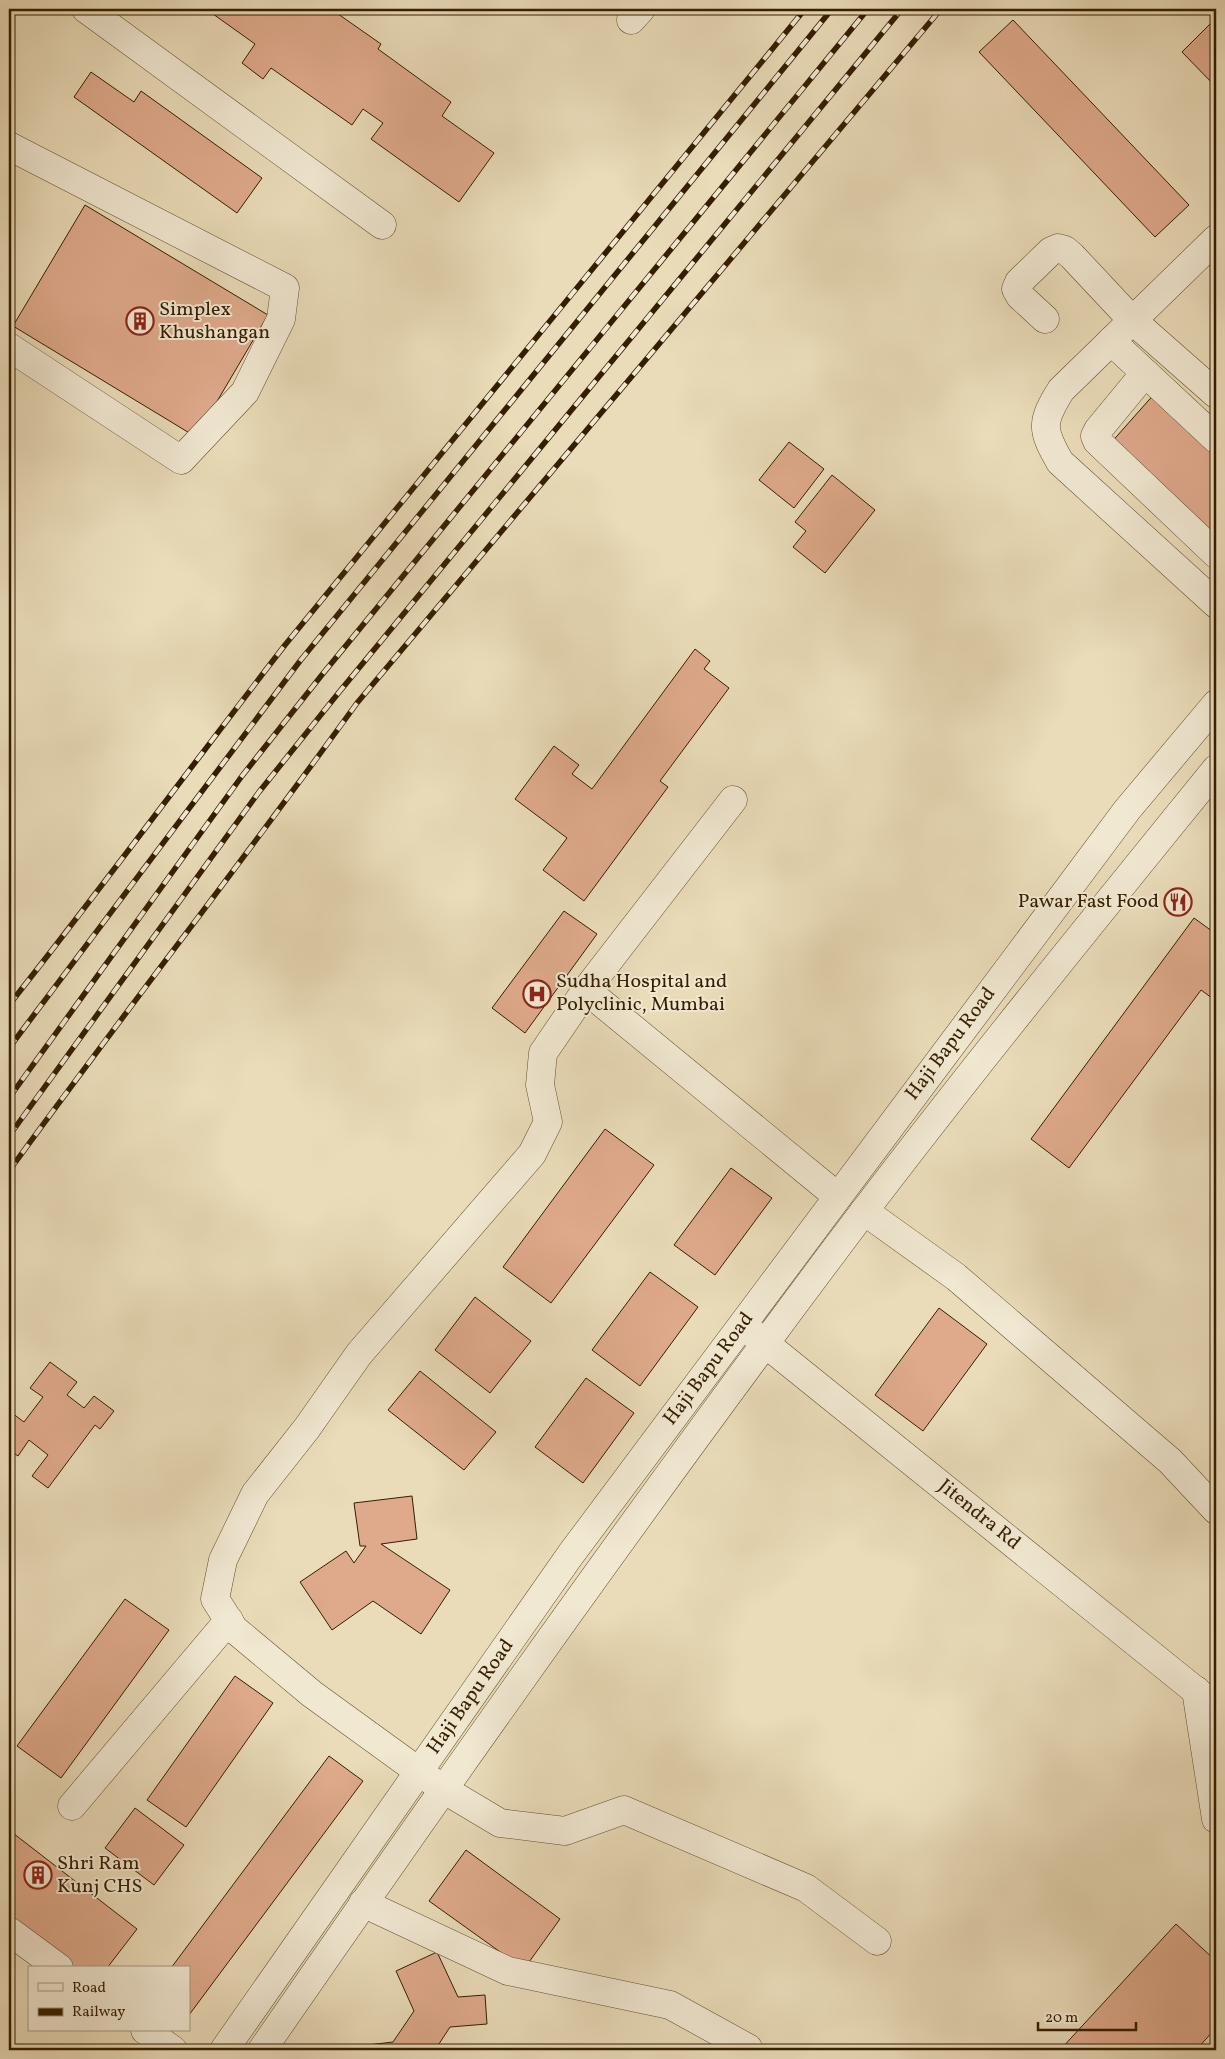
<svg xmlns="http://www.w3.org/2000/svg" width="1225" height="2059" font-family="Vollkorn,serif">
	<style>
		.building { fill: #dfaa8c; stroke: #351e00 }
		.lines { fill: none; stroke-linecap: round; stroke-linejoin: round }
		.minor-casing { stroke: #624e2e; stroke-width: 29 }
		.minor { stroke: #f1e8d2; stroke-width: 28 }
		.rail-casing { stroke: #351e00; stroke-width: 5.5 }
		.rail { stroke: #f1e8d2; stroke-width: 4; stroke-dasharray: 11; stroke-linecap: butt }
		.labels { text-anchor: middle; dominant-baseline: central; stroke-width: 4; stroke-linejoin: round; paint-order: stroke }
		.poi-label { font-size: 20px; fill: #351e00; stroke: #f1e8d2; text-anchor: start }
		.street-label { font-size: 20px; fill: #351e00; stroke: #f1e8d2 }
	</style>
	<rect width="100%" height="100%" fill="#eadcb9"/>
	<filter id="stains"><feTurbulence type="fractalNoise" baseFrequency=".004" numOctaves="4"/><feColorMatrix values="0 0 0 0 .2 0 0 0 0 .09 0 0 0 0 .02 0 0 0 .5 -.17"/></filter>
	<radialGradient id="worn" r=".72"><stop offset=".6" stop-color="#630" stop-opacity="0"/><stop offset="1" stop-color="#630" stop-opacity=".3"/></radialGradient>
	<g class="building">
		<path d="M206 9H331L381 44 378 49 451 102 442 116 494 153 459 202 371 139 383 123 363 109 352 125 271 68 263 79 242 63 255 44Z"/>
		<path d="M1216 18V87L1182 52Z"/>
		<path d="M1013 20 1189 205 1155 237 979 52Z"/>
		<path d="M91 72 134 102 141 91 262 178 237 213 74 97Z"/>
		<path d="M85 205 268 315 196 437 13 326Z"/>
		<path d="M1156 392 1216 446V541L1109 445Z"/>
		<path d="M789 442 824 469 794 508 759 480Z"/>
		<path d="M832 475 875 510 825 573 793 547 806 531 795 522Z"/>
		<path d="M695 649 710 661 704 669 729 688 660 781 668 787 584 901 543 870 567 838 515 799 554 746 579 765 572 774 592 789Z"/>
		<path d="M564 911 597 934 525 1033 492 1008Z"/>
		<path d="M1194 918 1216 934V1001L1201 990 1069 1168 1031 1139Z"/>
		<path d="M605 1129 654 1165 551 1303 503 1267Z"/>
		<path d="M731 1168 772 1198 715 1275 674 1245Z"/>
		<path d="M650 1272 698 1307 640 1386 592 1350Z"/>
		<path d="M475 1297 531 1341 490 1393 435 1350Z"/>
		<path d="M939 1308 987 1344 923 1431 875 1395Z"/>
		<path d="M50 1362 77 1382 67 1395 84 1408 94 1396 114 1411 100 1429 95 1425 48 1488 32 1476 48 1455 29 1440 18 1456 9 1450V1417L12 1413 24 1422 43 1397 30 1388Z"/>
		<path d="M420 1371 496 1432 464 1470 388 1410Z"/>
		<path d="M586 1378 634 1413 583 1483 535 1447Z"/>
		<path d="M412 1496 417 1539 381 1544 450 1590 421 1634 373 1601 332 1630 300 1582 346 1551 354 1563 366 1546H360L354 1503Z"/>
		<path d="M125 1599 169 1630 61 1778 17 1746Z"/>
		<path d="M235 1676 273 1703 186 1827 147 1800Z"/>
		<path d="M329 1756 363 1781 189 2015V1968H171Z"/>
		<path d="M135 1808 184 1845 154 1885 105 1848Z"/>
		<path d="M9 1830 137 1929 107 1968H69L9 1921Z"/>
		<path d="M466 1850 560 1919 524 1969 429 1901Z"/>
		<path d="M1176 1924 1216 1961V2028L1196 2050H1060Z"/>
		<path d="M437 1952 458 1997 485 1995 487 2024 450 2027 435 2050H342V2048L393 2042 414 2011 396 1971Z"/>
	</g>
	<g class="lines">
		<g class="minor-casing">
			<g id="minor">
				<path d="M86 9 382 225"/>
				<path d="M631 20 641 9"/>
				<path d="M9 146 285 288 281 319 245 392 181 460 9 347"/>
				<path d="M1216 239 1061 390C1041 422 1041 429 1060 462L1216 604"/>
				<path d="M1045 319 1020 296 1016 289 1019 282 1051 251 1058 248 1065 250 1072 256 1132 320 1216 394"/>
				<path d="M1111 341 1216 439"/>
				<path d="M1145 373 1098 430 1095 436 1097 441 1216 554"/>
				<path d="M733 800 586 990 543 1053 540 1085 548 1122 532 1154 359 1354 307 1428 255 1494 223 1560 215 1599 234 1629 312 1694 443 1789 500 1823 565 1831 624 1810 806 1888 877 1941"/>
				<path d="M586 990 837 1196"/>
				<path d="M864 1211 956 1277 1170 1461 1216 1510"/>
				<path d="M751 1332 1216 1707"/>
				<path d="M1196 1690 1216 1819"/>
				<path d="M72 1806 229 1620"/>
				<path d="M363 1903 508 1971 670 2005 748 2048"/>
				<path d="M9 1931 59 1968"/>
				<path d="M145 2030 173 2050"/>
				<path d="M224 2050 571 1554 1127 810 1216 704"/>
				<path d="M262 2050C449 1779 639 1511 837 1247 959 1085 1088 927 1216 769"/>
			</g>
		</g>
		<use href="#minor" class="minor"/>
		<g class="rail-casing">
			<g id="rail">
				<path d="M9 1005C103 886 192 765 285 645L805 9"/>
				<path d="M9 1048 300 661 832 9"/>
				<path d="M9 1098 242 776 321 676 868 9"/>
				<path d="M9 1136 259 792 340 691 902 9"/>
				<path d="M9 1171C123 1014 243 861 357 703L941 9"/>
			</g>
		</g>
		<use href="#rail" class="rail"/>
	</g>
	<defs>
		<g id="building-ring" transform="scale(1.4375)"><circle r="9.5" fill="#f1e8d2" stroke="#8f2418" stroke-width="1.5"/><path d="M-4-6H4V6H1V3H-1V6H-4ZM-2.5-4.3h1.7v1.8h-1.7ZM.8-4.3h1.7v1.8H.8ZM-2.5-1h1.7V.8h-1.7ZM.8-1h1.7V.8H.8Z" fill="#8f2418"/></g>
		<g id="restaurant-ring" transform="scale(1.4375)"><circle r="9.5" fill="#f1e8d2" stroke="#8f2418" stroke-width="1.5"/><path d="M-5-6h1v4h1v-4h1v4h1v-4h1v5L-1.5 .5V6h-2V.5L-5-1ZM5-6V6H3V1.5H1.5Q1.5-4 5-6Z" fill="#8f2418"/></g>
		<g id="hospital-ring" transform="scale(1.4375)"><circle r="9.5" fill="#f1e8d2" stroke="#8f2418" stroke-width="1.5"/><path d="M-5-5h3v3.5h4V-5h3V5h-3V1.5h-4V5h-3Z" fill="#8f2418"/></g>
	</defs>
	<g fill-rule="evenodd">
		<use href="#building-ring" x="140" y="321"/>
		<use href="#restaurant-ring" x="1178" y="902"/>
		<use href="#hospital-ring" x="537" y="994"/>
		<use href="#building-ring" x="38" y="1875"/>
	</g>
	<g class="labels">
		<g class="poi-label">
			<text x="159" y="310">Simplex<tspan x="159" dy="23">Khushangan</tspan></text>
			<text x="1159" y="902" text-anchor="end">Pawar Fast Food</text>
			<text x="556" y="982">Sudha Hospital and<tspan x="556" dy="23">Polyclinic, Mumbai</tspan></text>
			<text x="57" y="1864">Shri Ram<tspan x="57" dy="23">Kunj CHS</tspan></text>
		</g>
		<g class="street-label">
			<text transform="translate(951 1044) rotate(-53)">Haji Bapu Road</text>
			<text transform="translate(709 1369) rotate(-53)">Haji Bapu Road</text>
			<text transform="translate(979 1515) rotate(39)">Jitendra Rd</text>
			<text transform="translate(471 1697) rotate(-55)">Haji Bapu Road</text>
		</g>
	</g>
	<rect width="1225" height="2059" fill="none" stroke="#eadcb9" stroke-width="30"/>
	<rect x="10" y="10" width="1205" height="2039" fill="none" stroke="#351e00" stroke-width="2.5"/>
	<rect x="15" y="15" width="1195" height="2029" fill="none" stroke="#351e00"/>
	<rect x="28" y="1966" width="162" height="65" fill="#f1e8d2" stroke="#a6977e"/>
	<rect x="38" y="1983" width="25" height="8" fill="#f1e8d2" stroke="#a6977e"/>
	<text x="72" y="1992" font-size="15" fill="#351e00">Road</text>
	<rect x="38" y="2008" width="25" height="8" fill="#351e00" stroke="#a6977e"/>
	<text x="72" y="2016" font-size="15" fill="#351e00">Railway</text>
	<path d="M1038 2022v8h98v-8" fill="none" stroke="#351e00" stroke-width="2.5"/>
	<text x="1045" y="2022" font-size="15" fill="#351e00" stroke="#f1e8d2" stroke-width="4" paint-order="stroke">20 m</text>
	<rect width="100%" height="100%" filter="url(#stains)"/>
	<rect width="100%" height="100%" fill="url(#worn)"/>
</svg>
